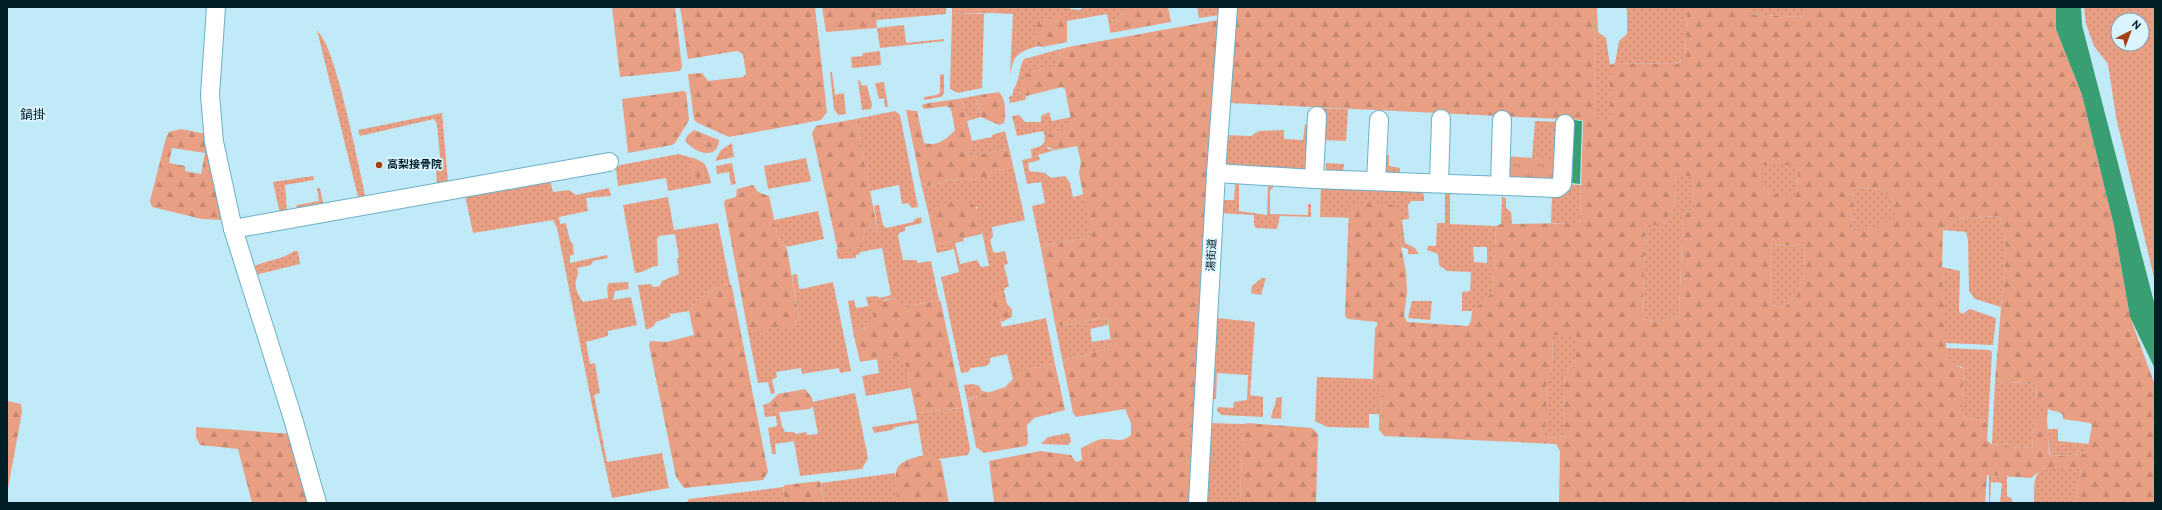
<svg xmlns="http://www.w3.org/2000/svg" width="2162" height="510" font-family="Overpass,'Noto Sans JP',sans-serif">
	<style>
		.grass { fill: url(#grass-dots); fill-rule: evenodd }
		.forest { fill: url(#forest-firs); fill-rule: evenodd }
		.park { fill: url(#park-tufts) }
		.water { fill: #3a9e73 }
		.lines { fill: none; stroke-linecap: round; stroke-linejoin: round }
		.minor-casing { stroke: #6ab0c7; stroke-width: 20 }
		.minor { stroke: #fff; stroke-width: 18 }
		.poi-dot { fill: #a64114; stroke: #daf5ff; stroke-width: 1.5 }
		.labels { text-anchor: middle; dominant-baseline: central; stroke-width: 3.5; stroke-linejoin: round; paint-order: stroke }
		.poi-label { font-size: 11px; font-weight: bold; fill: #011e27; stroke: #daf5ff; text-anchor: start }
		.street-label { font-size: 11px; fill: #011e27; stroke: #daf5ff }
		.quarter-label { font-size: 13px; fill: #011e27; stroke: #daf5ff }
	</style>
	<defs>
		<pattern id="grass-dots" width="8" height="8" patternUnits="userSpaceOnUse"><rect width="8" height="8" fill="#e89f84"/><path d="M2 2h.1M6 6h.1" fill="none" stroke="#c58872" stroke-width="1.8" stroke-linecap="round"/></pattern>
		<pattern id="forest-firs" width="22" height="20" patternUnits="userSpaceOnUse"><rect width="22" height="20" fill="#e89f84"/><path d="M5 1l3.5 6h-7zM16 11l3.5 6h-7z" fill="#c58872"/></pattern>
		<pattern id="park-tufts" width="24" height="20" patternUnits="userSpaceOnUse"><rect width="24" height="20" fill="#e89f84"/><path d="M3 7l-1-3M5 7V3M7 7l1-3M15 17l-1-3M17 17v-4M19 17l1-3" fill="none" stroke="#c58872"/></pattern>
	</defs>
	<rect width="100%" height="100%" fill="#c1eaf9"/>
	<g class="grass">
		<path d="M875 7H946V14L876 20Z"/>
		<path d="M1000 7H1070V9L1080 10 1083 7H1124L1121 15 1109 24 1107 14 1067 21V42C1051 45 1022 45 1014 60 1012 64 1011 71 1010 75L1013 14 991 13Z"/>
		<path d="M1197 7H1224L1220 15 1199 18Z"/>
		<path d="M1594 7H1599L1597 9 1598 32 1606 38 1610 65 1611 120H1595Z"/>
		<path d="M1625 7H1687L1685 57 1676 64 1615 63 1619 41 1627 34V10Z"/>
		<path d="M1747 7H1805L1804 17 1747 14Z"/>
		<path d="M2084 7H2155V282L2116 117 2108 64 2094 46 2086 24ZM2118 20H2142V44H2118Z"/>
		<path d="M952 14H984L982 88 958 93 950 89Z"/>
		<path d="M904 25 906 43 944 39V41L880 48 877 28Z"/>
		<path d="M317 30C330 46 334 67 340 86 350 124 358 162 366 200L359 201Z"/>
		<path d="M1068 47 1060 53 1056 66 1051 69 1038 70 1018 93 1026 96 1025 100 1010 103 1009 97 1013 95C1012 88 1017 86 1018 79 1020 72 1020 66 1024 59Z"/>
		<path d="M880 51 881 65 852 68 851 57 862 56 863 53Z"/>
		<path d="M830 72H832L835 95 844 93 846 114 838 115 834 109Z"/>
		<path d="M944 74V93L941 97 924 100V97L936 95 940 93V75Z"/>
		<path d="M858 80 860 81 862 86 867 85 872 105 871 109 862 110Z"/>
		<path d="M884 82 888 107H885L884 98 879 99 875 83Z"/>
		<path d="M979 95 977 103 981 117 967 121 962 101 958 99Z"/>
		<path d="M1321 108 1348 109 1346 141 1320 140Z"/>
		<path d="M895 111 900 115 918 207 912 208 908 203 902 204 899 185 870 191 856 119Z"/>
		<path d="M1049 112 1052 121 1071 117 1072 125 1045 137 1043 131 1017 136 1012 116 1019 115 1025 122H1041V116Z"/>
		<path d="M442 113 448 182 437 185 436 170 441 168 437 124 434 119 360 136 358 130Z"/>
		<path d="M1535 121 1561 122 1557 178 1544 159 1532 158Z"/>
		<path d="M1305 124 1312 125 1310 166 1302 172 1232 169 1225 163 1226 135 1251 136 1259 131 1284 130V139L1303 140Z"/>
		<path d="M1005 131 1010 152 1008 149C998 150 974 157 970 156L968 153 972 141 992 137V135Z"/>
		<path d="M1045 141 1048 149 1055 150 1038 155 1040 160 1028 163 1029 171 1045 173 1051 178 1065 176 1070 183 1073 197 1084 194 1091 235 1086 238 1046 245 1041 249 1032 206 1045 203 1041 182 1027 184 1022 160 1032 158 1031 149 1041 146Z"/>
		<path d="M732 143 734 157 715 161 721 150Z"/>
		<path d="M679 154C702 161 706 158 711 183L668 191 666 178 618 186 616 168 620 165Z"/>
		<path d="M1384 155H1389V166L1400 168V176L1391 175 1383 168Z"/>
		<path d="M806 158 811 181 768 189 764 166Z"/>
		<path d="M732 163 736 184 731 185 729 172 717 174 716 166Z"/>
		<path d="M1326 163 1344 164 1343 172 1326 171Z"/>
		<path d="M1013 165 1025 220 992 227 993 236 990 240 993 251 995 253 1005 251 1008 264 1004 265 1009 286 1005 288 1004 291 995 293 1002 327 1046 318 1055 364 1028 369 1013 379 1007 354 990 358V363L986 366 971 368 968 372 961 373 941 277 959 272 954 249 937 253 935 245 963 238 964 241 955 243 960 264 977 260 981 267 989 266 977 207 934 208 929 216 921 183 928 186 963 178 972 180 1009 169Z"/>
		<path d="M1762 165H1798L1797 194H1770L1762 186Z"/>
		<path d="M1676 173 1693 177 1694 208 1683 215 1679 316 1659 322 1642 319 1646 224 1664 225 1674 206Z"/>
		<path d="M313 176 314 180 285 185 287 211 280 214 273 182Z"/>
		<path d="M550 179 553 192 569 190 576 195 609 188 611 196 586 198 588 211 559 217 560 224 566 223 570 241 573 244 574 254 570 256V263L607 255 608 258 593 261 591 265 577 268C579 274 577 275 576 281 574 287 579 297 583 302L608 298 607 287 609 283 628 282 629 289 615 291 613 300 631 297 637 325 608 331V336L586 342 590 364 595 363 600 393 594 395 607 462 662 453 669 488 612 498 593 410 557 228 553 220 473 233 464 191Z"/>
		<path d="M1268 183H1273V188L1270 190V214L1308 215V204H1311V217L1280 216 1277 229 1256 228 1254 225V215L1219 213 1220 200H1234L1235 184H1239V211L1267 215Z"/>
		<path d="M1567 184 1581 185 1580 221 1578 223H1551L1552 194H1566Z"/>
		<path d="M1321 186 1420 190 1424 195V201H1411L1408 205 1409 219 1402 220 1405 243 1415 248 1419 254H1408V249L1401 247 1399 219 1320 217Z"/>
		<path d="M1854 187 1882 190 1894 200C1894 204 1896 209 1895 213 1892 229 1865 230 1852 232Z"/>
		<path d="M317 188H320L324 208 294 214 297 205 319 201Z"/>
		<path d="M1445 191H1450V224L1496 226 1493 292 1472 311H1462V292L1470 291 1471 272 1447 271 1439 265 1438 254 1427 250 1428 246H1436L1437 223H1445ZM1473 247H1487V263L1474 262Z"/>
		<path d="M668 197 674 230 718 223 730 284C712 287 700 297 689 311L670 314V317L656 322 654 326 646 330 638 285 651 284 653 287 660 286 662 281 679 274 677 259 679 257 675 234 659 236 657 239 658 266C649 266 645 273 635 273L623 205Z"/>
		<path d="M1502 197 1506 198V208L1511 212 1512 224H1501Z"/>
		<path d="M879 205 883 225 886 228 913 222 915 219 921 217 922 223 905 227V231L899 233 898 236 903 260H916L918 263 931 261 939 300 902 307 900 301 892 298 884 300 874 325 853 332 848 301 854 300 856 308 868 306 866 297 877 296 880 298 891 295 882 248 860 252V254L856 255V258L838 259 836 250 863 241 866 224H870L874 232H878L874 206Z"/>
		<path d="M818 211 824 239 786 247 778 237 774 220Z"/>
		<path d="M2000 216 2006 247 2001 307 1975 299 1969 291 1968 240 1966 232 1943 230 1958 219Z"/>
		<path d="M1771 245 1805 246 1804 271 1797 295 1785 307 1770 305Z"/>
		<path d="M294 251H298L300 264 255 275 253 267C266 260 282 260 294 251Z"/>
		<path d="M1942 267 1960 271 1959 311 1962 314 1970 309 1996 318 1993 345 1945 343Z"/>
		<path d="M797 274 799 288 801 289 833 282 851 371 840 373 839 368 802 374 801 368 776 372 777 377 772 380 775 393 771 394 768 382 758 383 748 332 794 325 799 318 792 275Z"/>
		<path d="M1262 278H1266L1261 295 1251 293 1252 286Z"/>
		<path d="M1412 301H1432L1430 320 1408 318Z"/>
		<path d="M1103 318 1108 320V325L1090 329 1092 342 1110 339 1111 343 1106 349 1067 359 1063 363 1055 324 1062 326Z"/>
		<path d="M1218 318 1255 322 1250 395 1263 397V417L1222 415 1217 411 1218 407 1233 408 1234 402 1247 400 1248 375 1217 373 1216 399H1213V324Z"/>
		<path d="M1553 334 1576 335V358L1566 374 1563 389 1564 434 1561 438 1547 437 1545 435 1547 379 1552 368Z"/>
		<path d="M1945 348 1989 350 1992 352 1988 425 1984 420 1961 417 1964 371 1962 367 1947 363Z"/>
		<path d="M896 356 906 365 911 388 866 396 862 376 879 373 877 359Z"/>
		<path d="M1317 377 1373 379 1382 385 1381 432 1379 430V414H1369V428L1327 427 1315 421Z"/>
		<path d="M1995 381 2035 384 2036 395 2048 409 2047 418H2035L2032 448 1992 444Z"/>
		<path d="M973 384 979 386 982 391 991 393 971 398 967 400 964 385Z"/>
		<path d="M855 393 868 458 862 469 800 476 794 441 775 444 776 454H772L768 428 777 426 776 416 765 417 763 405 769 403 772 413 779 412 782 426 785 432H793L796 434 806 432 807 435 818 434 812 402Z"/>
		<path d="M1282 397 1281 419 1271 418C1272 410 1276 405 1276 398Z"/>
		<path d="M962 405 970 449 968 455 924 461 918 423 895 427 892 430 874 433 872 427 917 420 916 413 961 408Z"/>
		<path d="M1208 423 1243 424 1240 503H1204Z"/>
		<path d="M2047 429H2058V441L2090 444 2087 453 2065 456 2050 455Z"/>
		<path d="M1069 433 1071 442 1068 445 1041 444 1048 437Z"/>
		<path d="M2049 467 2082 469 2073 503H2034C2035 488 2031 470 2049 467Z"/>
		<path d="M895 473 898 503H824L821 483Z"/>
		<path d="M1989 475 2007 476V496L2012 499V503H1989ZM1991 482 2002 483 2000 503 1990 502Z"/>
		<path d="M783 487 785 503H686L689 499 697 498Z"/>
	</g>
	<g class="forest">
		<path d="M612 7H675L682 67 680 71 620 77Z"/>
		<path d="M680 7H815L827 112 821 120 729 137 696 122 694 119 688 74 702 73 708 81 743 77 746 74 743 54 737 51 688 59Z"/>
		<path d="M822 7H875L877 28 826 32Z"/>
		<path d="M952 7H1000L991 13 952 14Z"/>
		<path d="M1124 7H1168L1171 22 1110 33 1109 24 1121 15Z"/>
		<path d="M1234 7H1594L1595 120H1610V65L1615 63 1677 64 1685 57 1687 7H1747V14L1803 17 1805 7H2056V29L2082 95 2114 226 2130 317 2155 385V503H2073L2082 469 2044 468 2031 478 1987 475 1985 503H1559L1560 451 1556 444 1384 436 1381 432 1382 385 1373 379 1375 328 1377 326V322L1348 319 1345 316 1349 206 1353 203 1361 205 1372 202 1380 206 1390 204 1397 208 1399 213 1401 247 1406 271 1407 292 1404 316 1407 322 1468 326 1471 321 1472 311 1493 292 1496 226 1501 224 1578 223 1580 221 1583 122 1582 120 1230 103ZM1762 165H1798L1797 194H1770L1762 186ZM1676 174 1693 177 1694 208 1683 215 1679 316 1659 322 1642 319 1646 225H1664L1674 206ZM1854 187 1882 190 1894 200 1895 214C1884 228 1869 229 1852 232ZM2000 216 2006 247 1995 381 2035 384C2035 394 2039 404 2048 409 2053 412 2059 410 2063 415V419L2090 423 2092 425 2087 453 2065 456 2049 455 2047 418 2035 417 2032 448 1991 444 1987 440 1988 425 1984 420 1961 417 1964 371 1962 368 1947 362 1942 267 1943 230 1958 219ZM1771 245 1805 246 1804 271 1797 295 1785 307 1770 305ZM1553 335H1576V358L1566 374 1563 389 1564 434 1561 438 1547 437 1545 435 1547 379 1552 368Z"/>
		<path d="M1062 15 1067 19V42L1042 47 1034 42V31L1039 22Z"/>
		<path d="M1218 20 1191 503H994L989 461 1040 451 1071 455 1076 462 1082 460 1081 448C1089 445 1097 438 1106 439 1116 439 1122 443 1131 435V423L1125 409 1076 417 1073 413 1063 363 1067 359 1106 349 1111 343 1108 320 1103 318 1062 326 1055 324 1041 249 1046 245 1086 238 1091 235 1079 173 1081 162 1077 146 1055 150 1046 146 1044 138 1051 133 1072 125 1065 89 1062 87 1026 96 1019 93V84L1028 73 1056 66 1060 53 1068 47Z"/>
		<path d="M683 91 686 92 689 120 675 143 672 145 628 153 622 99Z"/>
		<path d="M999 92C1006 99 1006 114 1004 123L999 125 981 117 977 102 979 95Z"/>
		<path d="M958 99 962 101 972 141 968 153 970 156C973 157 998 150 1008 149L1010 152 1013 165 1009 169 1001 173 972 180 963 178 928 186 921 183 906 110 917 111 924 143C937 147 947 139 955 130L951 109 947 106 925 109 922 107 923 104Z"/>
		<path d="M856 119 878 232H874L870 224H866L863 241 860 247 838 251 812 133 816 126Z"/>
		<path d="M181 129 206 134 224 220 202 219 152 207 150 201 166 138 169 132ZM172 148 205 153 201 174 185 171V166L169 163Z"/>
		<path d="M694 130 719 140C718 161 693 153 685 140L688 135Z"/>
		<circle cx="698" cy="169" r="8"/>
		<path d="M753 185 758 192 769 196 778 237 787 249 799 318 794 325 751 332H748L724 203 725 200 736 197 737 189Z"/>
		<path d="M957 199C979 203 981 212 982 234L935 245 929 216 934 208Z"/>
		<path d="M730 284 732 287 768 472 763 480 684 488 676 477 649 345 650 341 666 342 694 335 689 311C700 297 712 287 730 284Z"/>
		<path d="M1002 291H1004L1007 304 1012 309V317L1002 322 992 304 991 296 994 293Z"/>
		<path d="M892 298 900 301 903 307 939 300 941 302 962 405 961 408 916 413 906 366 896 356 860 362 853 332 874 325 872 308 874 305Z"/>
		<path d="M1055 364 1065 410 1034 418 1027 425 1028 443 1026 446 984 453 976 447 967 400 1005 387 1017 375 1028 369Z"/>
		<path d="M805 389 812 398 813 406 810 409 772 413 769 403 778 394Z"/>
		<path d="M7 401 21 404 22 412 7 494Z"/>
		<path d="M1248 423 1312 428 1318 434 1316 503H1240L1243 424Z"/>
		<path d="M196 427 293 434 315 503H252L238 449 200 445 196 437Z"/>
		<path d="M929 454 941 461 949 503H898C894 467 891 462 929 454Z"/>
		<path d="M820 481 824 503H785L783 487 785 485Z"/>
	</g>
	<path class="park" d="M1506 156 1559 160 1557 178 1551 183 1511 181 1505 174Z"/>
	<g class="water">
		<path d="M2056 7H2081L2082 25 2155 306V369L2130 317 2114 226 2082 95 2056 29Z"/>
		<path d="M1574 120 1582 121 1580 184 1572 183Z"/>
	</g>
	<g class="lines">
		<g class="minor-casing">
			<g id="minor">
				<path d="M216 7 210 95 214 142 233 229 294 422 317 503"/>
				<path d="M1216 173 1314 179 1557 188 1562 184 1565 124"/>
				<path d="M1314 179 1317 116"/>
				<path d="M1376 181 1379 120"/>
				<path d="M1439 183 1441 119"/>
				<path d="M1500 185 1502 120"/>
				<path d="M233 229 609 162"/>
				<path d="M1198 503 1216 173 1228 7"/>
			</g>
		</g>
		<use href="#minor" class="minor"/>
	</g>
	<circle class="poi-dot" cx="379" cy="165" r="4"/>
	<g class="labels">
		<g class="poi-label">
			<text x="387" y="165">高梨接骨院</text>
		</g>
		<g class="street-label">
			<text transform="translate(1212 255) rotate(-87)">湯街道</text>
		</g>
		<g class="quarter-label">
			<text x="33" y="116">鍋掛</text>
		</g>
	</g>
	<rect width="2162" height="510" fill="none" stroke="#011e27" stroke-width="16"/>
	<g transform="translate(2130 32) rotate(42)"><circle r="19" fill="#daf5ff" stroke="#839fa9"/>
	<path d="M0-3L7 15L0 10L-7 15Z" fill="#a64114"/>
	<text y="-6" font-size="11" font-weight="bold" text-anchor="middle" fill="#011e27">N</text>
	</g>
</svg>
